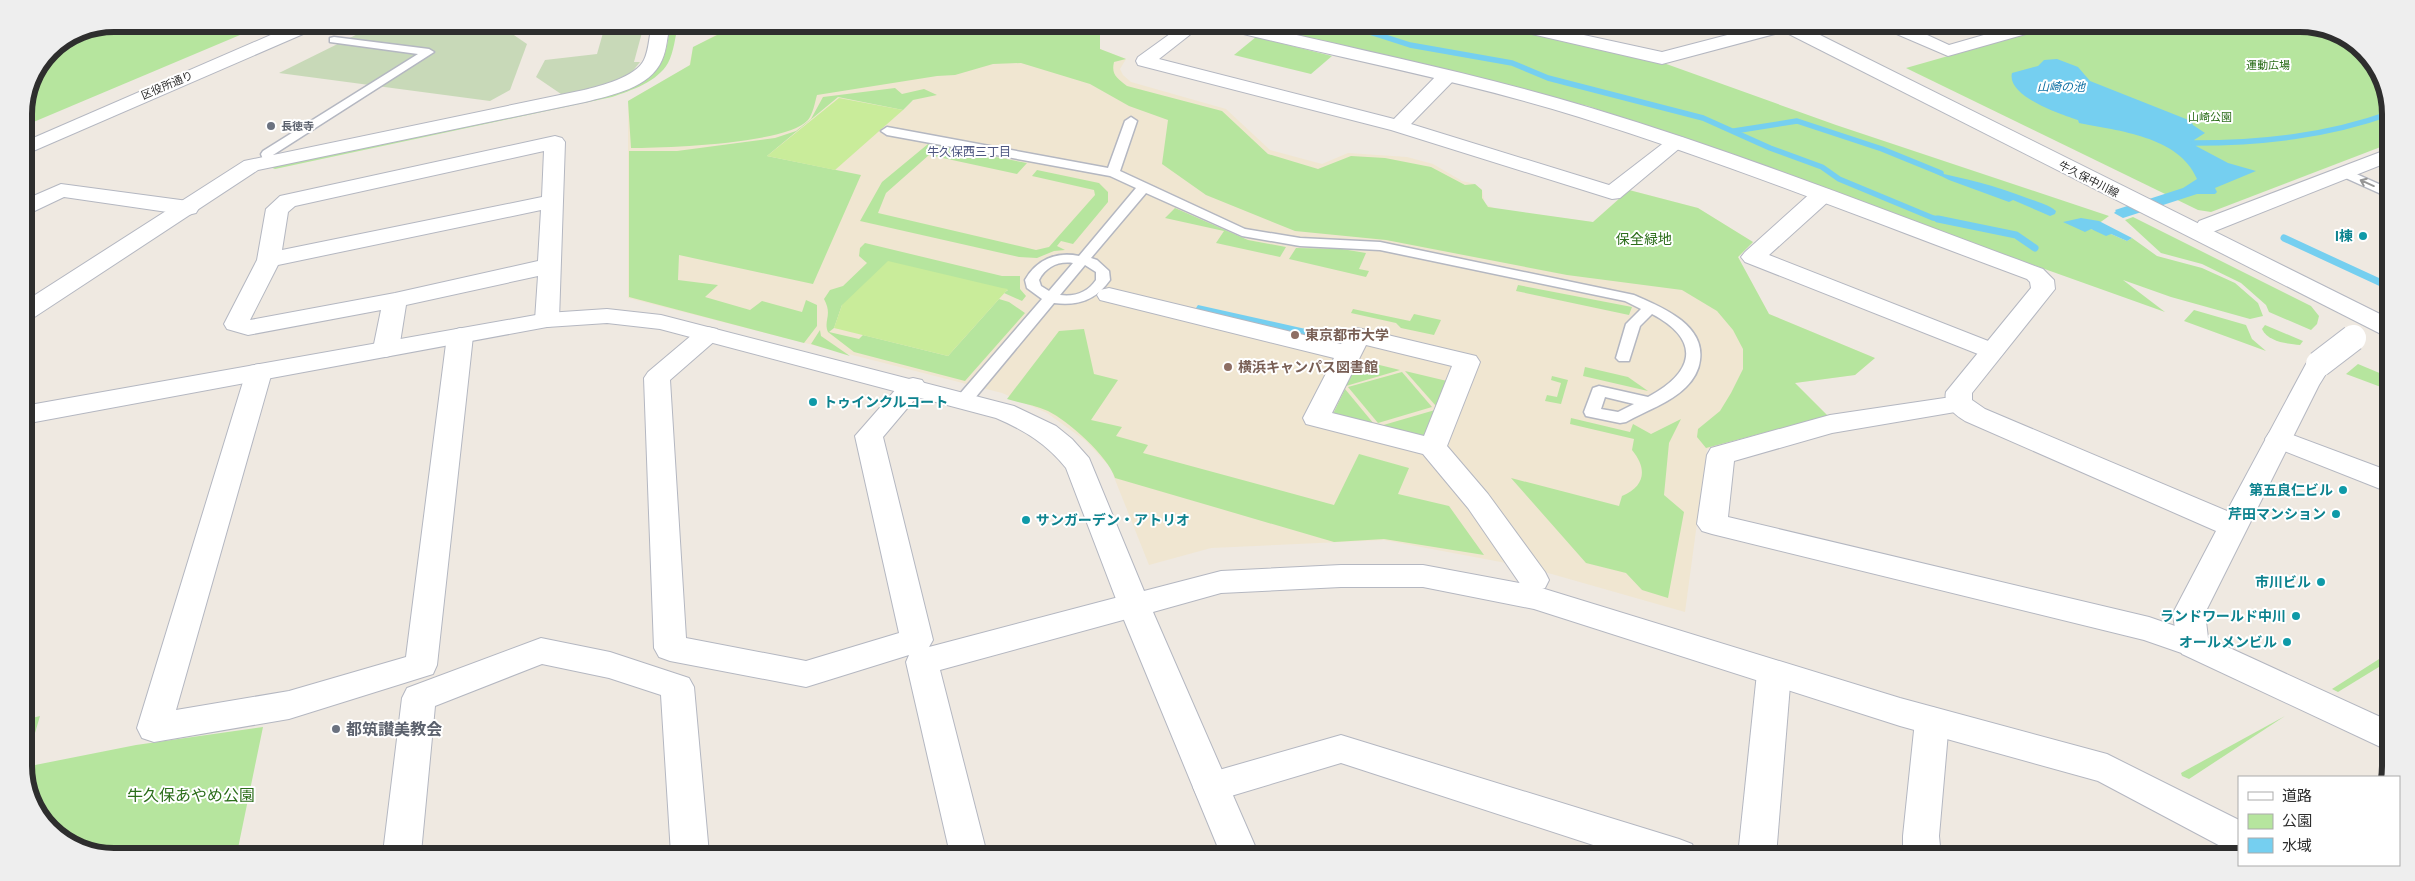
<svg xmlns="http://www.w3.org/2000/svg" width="2415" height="881" font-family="Arial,'Noto Sans JP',sans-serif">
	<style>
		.education { fill: #f0e6d1 }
		.green { fill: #b6e59e }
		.cemetery { fill: #c8d9b8 }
		.pitch { fill: #c9ec9a }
		.water { fill: #75cff0 }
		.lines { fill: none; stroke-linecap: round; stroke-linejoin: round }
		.stream-far1 { stroke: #75cff0; stroke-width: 5.5 }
		.stream { stroke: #75cff0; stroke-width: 7 }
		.lane-casing { stroke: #b4b7c1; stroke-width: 3 }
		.street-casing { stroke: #b4b7c1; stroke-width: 2 }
		.secondary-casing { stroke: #b4b7c1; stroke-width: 2 }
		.lane { fill: #fff; fill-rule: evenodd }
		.street { fill: #fff; fill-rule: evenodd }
		.secondary { fill: #fff; fill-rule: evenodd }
		.secondary-bridge-casing { stroke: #b4b7c1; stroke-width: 28; stroke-linecap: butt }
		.secondary-bridge { stroke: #fff; stroke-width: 26 }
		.oneway { stroke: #969696 }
		.worship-dot { fill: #6b7280; stroke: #fff; stroke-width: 2 }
		.culture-dot { fill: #0f9aa8; stroke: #fff; stroke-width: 2 }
		.education-dot { fill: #8d6e63; stroke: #fff; stroke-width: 2 }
		.labels { text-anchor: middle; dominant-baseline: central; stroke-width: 4; stroke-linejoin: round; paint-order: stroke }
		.far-park-label { font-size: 11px; fill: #2c6e1b; stroke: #fff }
		.far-street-label { font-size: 11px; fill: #2e2e2e; stroke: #fff }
		.far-worship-label { font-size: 11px; font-weight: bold; fill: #5b616d; stroke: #fff; text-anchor: start }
		.far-water-label { font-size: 12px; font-style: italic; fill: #0d6fa3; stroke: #fff }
		.far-neighbourhood-label { font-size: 12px; fill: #4d5680; stroke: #fff }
		.culture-label { font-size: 14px; font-weight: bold; fill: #0d838f; stroke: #fff; text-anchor: end }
		.park-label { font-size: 14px; fill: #2c6e1b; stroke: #fff }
		.education-label { font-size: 14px; font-weight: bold; fill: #785e54; stroke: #fff; text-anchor: start }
		.near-worship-label { font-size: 16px; font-weight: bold; fill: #5b616d; stroke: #fff; text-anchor: start }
		.near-park-label { font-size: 16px; fill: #2c6e1b; stroke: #fff }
		.rim { fill: none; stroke: #2e2e2e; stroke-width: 6 }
	</style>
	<rect width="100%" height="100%" fill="#efe9e1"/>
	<path class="education" d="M932 26H1093L1100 31V49L1126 59 1120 69 1123 75 1131 82 1226 109 1270 150 1322 164 1348 153 1407 157 1433 164 1462 181 1475 184 1482 190 1485 204 1496 209 1593 222 1629 190 1698 208 1753 242 1738 257 1769 314 1875 358 1855 375 1795 383 1828 416 1707 449 1685 612 1527 567 1384 540 1211 548 1149 565 1110 467 1086 441 1047 413 1002 393 628 298V101L689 66 693 48 715 35Z"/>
	<g class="green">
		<path d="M114 24H266L24 126V108L50 50 80 31Z"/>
		<path d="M671 25H678C675 37 674 52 668 63 657 82 632 90 612 97L275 169 270 167 583 103C609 95 646 88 661 63 667 53 668 36 671 25Z"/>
		<path d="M908 26H1093L1100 31V49L1126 59 1114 62C1111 75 1117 78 1127 86L1222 111 1268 154 1318 169 1351 156 1385 158 1431 167 1465 185 1475 184 1482 190V198L1488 207 1593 222 1629 190 1698 208 1753 242 1738 257 1769 314 1875 358 1855 375 1795 383 1828 416 1706 448 1697 437 1698 429 1720 411 1731 393 1743 369V349L1733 330 1717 311 1682 290 1567 275 1386 240 1295 231 1206 195 1162 164 1168 120 1129 106 1090 84 1021 63 993 64 955 75 937 76 817 95C815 102 813 114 808 120 787 144 665 148 631 148L628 101 690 65 693 47 717 35Z"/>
		<path d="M1248 26 1498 27 1658 61 1836 125 2109 216 2091 229 2111 234 2127 241 2132 238 2157 256 2202 268 2235 283 2258 303 2263 316 2250 319 2171 297 2123 280 2165 312 1588 106Z"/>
		<path d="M2046 28 2330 29 2372 59 2391 108V143L2211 212 2198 210 1906 68Z"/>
		<path d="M1256 37 1332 56 1311 74 1234 55Z"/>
		<path d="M895 88 902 94 924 89 937 95 913 100 903 110 838 97 767 156 861 175 813 284 679 255 678 280 718 285 705 297 750 310 762 301 802 312 806 300 817 305V326L804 343 629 297V151H677L775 138 796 131 811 119 823 97Z"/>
		<path d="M928 144 1027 163 1017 174 929 155 886 193 878 213 1036 250 1049 247 1095 195 1094 190 1032 176 1037 170 1099 183 1108 192V202L1073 244 1061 241 1057 246 1065 250 1054 251 1037 258 1019 257 860 221 882 182Z"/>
		<path d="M1175 208 1248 240 1286 247 1280 257 1216 243 1224 231 1165 218Z"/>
		<path d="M2133 217 2311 306 2319 316 2317 324 2311 330 2269 312 2266 305 2241 283 2202 264 2161 253 2125 220Z"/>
		<path d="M865 243 1002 276H1020V289L1026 296 1022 301 1004 293 1008 290 842 305 834 328 829 332 859 339 863 335 948 356 999 299 1009 302 1025 313 965 381 854 352 828 332C823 321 833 315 824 299L830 290 843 286 867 263 859 256 860 248Z"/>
		<path d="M1296 248 1342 249 1366 253 1359 269 1369 271 1366 277 1289 259Z"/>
		<path d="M1518 285 1632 307 1629 315 1516 291Z"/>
		<path d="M1353 309 1410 321 1414 314 1441 320 1434 335 1401 328 1396 323 1351 313Z"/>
		<path d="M2194 310 2246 325 2252 339 2266 351 2184 321Z"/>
		<path d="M2265 325 2303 341 2300 345C2288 344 2268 342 2262 329Z"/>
		<path d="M1084 329 1094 374 1118 380 1091 420 1122 427 1116 436 1148 445 1143 453 1334 505 1359 454 1409 468 1398 494 1449 506 1484 555 1384 539 1334 542 1115 478C1108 456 1068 421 1048 411 1035 405 1020 403 1007 399L1059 331Z"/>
		<path d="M820 330 821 336 850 356 811 344Z"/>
		<path d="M1359 360 1400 370 1346 386Z"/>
		<path d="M2358 364 2389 377V390L2346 374Z"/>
		<path d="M1585 367 1628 377 1648 391 1583 376Z"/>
		<path d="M1405 371 1447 381 1436 406Z"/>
		<path d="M1402 372 1432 407 1378 423 1348 387Z"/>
		<path d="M1552 376 1568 380 1561 404 1545 401 1547 395 1557 397 1561 383 1551 380Z"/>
		<path d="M1345 389 1374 424 1333 414Z"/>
		<path d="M1435 410 1424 437 1380 426Z"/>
		<path d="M1571 418 1630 432 1633 424 1651 434 1681 419 1669 443 1664 495 1684 512 1668 598 1642 590 1626 573 1586 563 1511 478 1619 506 1622 496C1646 486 1647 468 1632 450L1634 439 1570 424Z"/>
		<path d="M2387 654V662L2338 692 2332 689Z"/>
		<path d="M40 716 25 767 136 745 263 727 237 853 85 852 43 822 24 773V720Z"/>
		<path d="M2285 716 2189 779 2182 776 2181 773Z"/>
	</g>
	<g class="cemetery">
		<path d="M378 24 499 25 527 44 510 90 490 101 279 73Z"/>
		<path d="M644 25 634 62H640L632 72 619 80 574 94H561L536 77 545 60 597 54 605 26Z"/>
	</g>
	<g class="pitch">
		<path d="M839 98 903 110 835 170 767 156Z"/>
		<path d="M888 261 1002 288 1008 289 948 356 834 328 842 305Z"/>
	</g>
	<g class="water">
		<path d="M2057 59 2078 67 2090 81 2191 121 2193 125 2205 133 2194 140 2196 146 2228 163 2256 171 2215 188 2217 192 2215 194H2197L2123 218 2114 213 2116 211 2115 210 2183 188 2197 179C2179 136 2118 131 2079 123L2078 120C2062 115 2006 96 2012 73L2038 66 2044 60Z"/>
		<path d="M1933 172C1965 178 1996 186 2027 198 2037 202 2047 204 2056 211L2055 214 2050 216 2013 200 2009 202 1949 180Z"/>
		<path d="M2081 218 2099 221 2132 238 2127 241 2111 234 2106 236 2091 229 2085 232 2063 222Z"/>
		<path d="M1198 305 1319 332 1314 342 1192 314Z"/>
	</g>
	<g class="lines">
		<g class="stream-far1">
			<path d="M1351 26 1410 45 1512 63 1548 78 1703 118 1770 148 1822 167 1839 179 1933 218 1945 220"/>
			<path d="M1734 131 1797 121 1882 149 1941 173"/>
			<path d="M2194 143C2262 143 2327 136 2391 113"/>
		</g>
		<g class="stream">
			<path d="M1938 219 2016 235 2035 248"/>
			<path d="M2284 238 2390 287"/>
		</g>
		<g class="lane-casing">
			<g id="lane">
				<path d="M334 37 429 49 434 52 273 155 275 162 273 165H265L261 154 263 151 418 54 330 42V38Z"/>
				<path d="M1131 117 1137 121 1120 171 1245 229 1300 238 1380 242 1634 295C1661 307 1705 324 1700 360 1699 370 1693 380 1686 387 1670 403 1645 411 1626 422L1620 423 1586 416 1584 412 1593 388 1599 386 1648 397C1693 373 1703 341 1652 314L1640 326 1629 361H1619L1616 358 1626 324 1641 309 1625 301 1380 250 1300 246 1242 236 1146 193 1091 258 1097 260 1109 271 1110 280C1096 300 1078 306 1054 303L970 404H958L956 400 958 396 1042 299 1027 288 1025 280C1036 260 1056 251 1079 256L1136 188 1110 176 887 135 881 131 887 127 1108 168 1125 121ZM1073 263 1049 291 1041 286 1039 280C1046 267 1058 261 1073 263ZM1085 265 1096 272V280C1088 292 1075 297 1060 295ZM1605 397 1634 404 1618 412 1601 409Z"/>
				<path d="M2343 168 2390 189V198L2339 175 2337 172 2339 169Z"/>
			</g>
		</g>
		<g class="street-casing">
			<g id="street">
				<path d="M1181 26H1201L1159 59 1394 119 1440 72H1454L1456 76 1454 80 1411 124 1609 185 1670 138 1677 136 1684 138 1687 142 1620 198 1612 199 1391 130 1138 65 1136 61 1138 57Z"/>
				<path d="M1514 27H1547L1662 52 1758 27H1789L1786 31 1662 64 1523 32 1517 31Z"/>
				<path d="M1889 28H1912L1949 45 2008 28H2036L2033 32 1948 56 1892 32Z"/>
				<path d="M555 136 562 138 565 142 559 320 556 325 547 327 538 325 535 320 538 276 406 305 399 349 395 354 386 357 377 354 373 349 381 310 248 335 227 329 224 324 257 260 266 209 280 196ZM544 151 542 197 282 250 288 212 295 206ZM541 210 538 261 395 293 250 320 278 265Z"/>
				<path d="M2391 148V161L2215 231 2207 233 2199 231 2196 226 2199 221Z"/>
				<path d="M61 184 188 201 196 203 199 208 196 213 188 215 64 197 24 216V200Z"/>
				<path d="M1822 188 1830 190 1833 195 1830 200 1769 255 2001 346 2005 351 2001 356 1992 359 1983 356 1745 262 1741 257 1745 252 1814 190Z"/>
				<path d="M1109 288 1341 344 1349 331 1358 328 1476 356 1480 362 1447 446 1488 494 1545 572 1549 580 1545 588 1534 591 1523 588 1468 508 1423 454 1306 424 1303 418 1334 358 1100 300 1097 295 1100 290ZM1366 345 1452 366 1424 436 1332 413Z"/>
				<path d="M708 327 717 329 720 334 717 339 670 380 686 638 806 661 899 633 855 436 904 380 913 378 922 380 926 386 883 437 933 640 929 647 1134 593 1145 597 1150 605 1145 613 1134 617 940 670 987 854H950L906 662 909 655 806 687 670 661 659 657 654 648 644 378 648 372 699 329Z"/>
				<path d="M460 328 469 331 473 336 437 665 433 674 289 719 154 742 142 738 137 728 246 372 250 366 259 364 268 366 272 372 176 710 289 691 406 657 447 336 451 331Z"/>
				<path d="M1958 396 1967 398 1971 404 1967 410 1832 433 1734 461 1728 517 2149 617 2204 636 2209 645 2204 654 2193 657 2144 640 1712 534 1702 531 1697 524 1707 455 1711 448 1830 415Z"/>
				<path d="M2279 430 2389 471 2388 492 2269 445 2265 439 2269 433Z"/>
				<path d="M541 638 610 652 689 678 694 687 709 854H671L661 695 609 678 542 664 435 706 421 853H383L402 698 407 688Z"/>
				<path d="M1774 660 1786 664 1791 673 1776 856H1738L1757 673 1762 664Z"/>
				<path d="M1932 707 1944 711 1949 721 1939 836 1941 856H1903V836L1915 721 1920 711Z"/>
				<path d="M1341 735 1679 839 1692 844 1698 856H1627L1341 763 1211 802 1198 798 1193 787 1198 776Z"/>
			</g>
		</g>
		<g class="secondary-casing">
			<g id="secondary">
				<path d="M296 24H320L317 28 24 155V142Z"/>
				<path d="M652 25H670C667 36 667 49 662 60 650 88 612 95 585 102L258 170 33 318 24 320V302L244 161 584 90C600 86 636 77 644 60 649 50 649 36 652 25Z"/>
				<path d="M1224 26H1257C1369 52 1481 75 1591 108 1744 154 1893 214 2043 269L2054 280 2055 289 1972 393V400L1985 409 2227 511 2306 364 2310 358 2319 356 2328 358 2332 364 2319 385 2205 613 2208 638 2387 720V750L2182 654 2177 645 2173 613 2216 531 1965 421C1955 415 1943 406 1946 392L2031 288 2030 282 2027 279C1878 224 1730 164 1579 117 1463 81 1344 59 1227 30Z"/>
				<path d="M1780 27H1804L2390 319 2389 336 2381 334 1783 31Z"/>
				<path d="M607 309 661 315 1014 406 1056 426 1072 439 1089 458 1144 591 1221 571 1341 565H1423L1535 586 1900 698 2107 754 2239 820V854L2226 849 2098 781 1900 726 1534 609 1423 587H1341L1221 593 1153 612 1259 855H1221L1124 620 1066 468C1047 444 1024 430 996 418L660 329 607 323 547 327 24 424V406L547 313Z"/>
			</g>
		</g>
		<use href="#lane" class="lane"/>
		<use href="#street" class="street"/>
		<use href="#secondary" class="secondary"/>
		<g class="secondary-bridge-casing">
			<path id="secondary-bridge" d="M2319 364 2353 338"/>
		</g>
		<use href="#secondary-bridge" class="secondary-bridge"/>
	</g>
	<defs><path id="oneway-shaft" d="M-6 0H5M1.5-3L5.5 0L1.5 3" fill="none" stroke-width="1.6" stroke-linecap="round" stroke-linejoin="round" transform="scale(1.25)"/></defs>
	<use class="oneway" href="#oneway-shaft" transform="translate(2367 183) rotate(-156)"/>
	<g class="worship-dot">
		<circle cx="271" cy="126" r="5"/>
		<circle cx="336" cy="729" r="5"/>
	</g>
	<g class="culture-dot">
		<circle cx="2363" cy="236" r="5"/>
		<circle cx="813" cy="402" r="5"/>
		<circle cx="2343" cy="490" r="5"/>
		<circle cx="2336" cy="514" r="5"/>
		<circle cx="1026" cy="520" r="5"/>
		<circle cx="2321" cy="582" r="5"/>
		<circle cx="2296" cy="616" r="5"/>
		<circle cx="2287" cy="642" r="5"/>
	</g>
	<g class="education-dot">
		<circle cx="1295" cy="335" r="5"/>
		<circle cx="1228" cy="367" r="5"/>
	</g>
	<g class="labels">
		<g class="far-park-label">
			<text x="2268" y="65">運動広場</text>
			<text x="2210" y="117">山崎公園</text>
		</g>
		<g class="far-street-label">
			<text transform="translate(167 85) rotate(-23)">区役所通り</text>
			<text transform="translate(2089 179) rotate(27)">牛久保中川線</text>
		</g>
		<g class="far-worship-label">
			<text x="281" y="126">長徳寺</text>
		</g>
		<g class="far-water-label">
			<text x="2061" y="87">山崎の池</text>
		</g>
		<g class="far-neighbourhood-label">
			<text x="969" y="152">牛久保西三丁目</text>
		</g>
		<g class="culture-label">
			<text x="2353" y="236">I棟</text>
			<text x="823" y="402" text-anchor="start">トゥインクルコート</text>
			<text x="2333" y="490">第五良仁ビル</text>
			<text x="2326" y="514">芹田マンション</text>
			<text x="1036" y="520" text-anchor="start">サンガーデン・アトリオ</text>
			<text x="2311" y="582">市川ビル</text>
			<text x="2286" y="616">ランドワールド中川</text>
			<text x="2277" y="642">オールメンビル</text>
		</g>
		<g class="park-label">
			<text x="1644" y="239">保全緑地</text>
		</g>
		<g class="education-label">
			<text x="1305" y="335">東京都市大学</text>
			<text x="1238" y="367">横浜キャンパス図書館</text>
		</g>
		<g class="near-worship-label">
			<text x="346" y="729">都筑讃美教会</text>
		</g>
		<g class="near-park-label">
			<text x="191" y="795">牛久保あやめ公園</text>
		</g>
	</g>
	<path d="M0 0H2415V881H0ZM114 32H2300A82 82 0 0 1 2382 114V766A82 82 0 0 1 2300 848H114A82 82 0 0 1 32 766V114A82 82 0 0 1 114 32Z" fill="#eee" fill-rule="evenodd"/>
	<path class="rim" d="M114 32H2300A82 82 0 0 1 2382 114V766A82 82 0 0 1 2300 848H114A82 82 0 0 1 32 766V114A82 82 0 0 1 114 32Z"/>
	<rect x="2238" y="776" width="162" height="90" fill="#ffffff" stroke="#ababab"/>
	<rect x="2248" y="792" width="25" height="8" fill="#ffffff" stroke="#ababab"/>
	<text x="2282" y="801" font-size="15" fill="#2e2e2e">道路</text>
	<rect x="2248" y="814" width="25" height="15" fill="#b6e59e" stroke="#ababab"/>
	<text x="2282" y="826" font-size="15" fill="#2e2e2e">公園</text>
	<rect x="2248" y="838" width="25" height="15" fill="#75cff0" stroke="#ababab"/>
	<text x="2282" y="851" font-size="15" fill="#2e2e2e">水域</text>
</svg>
